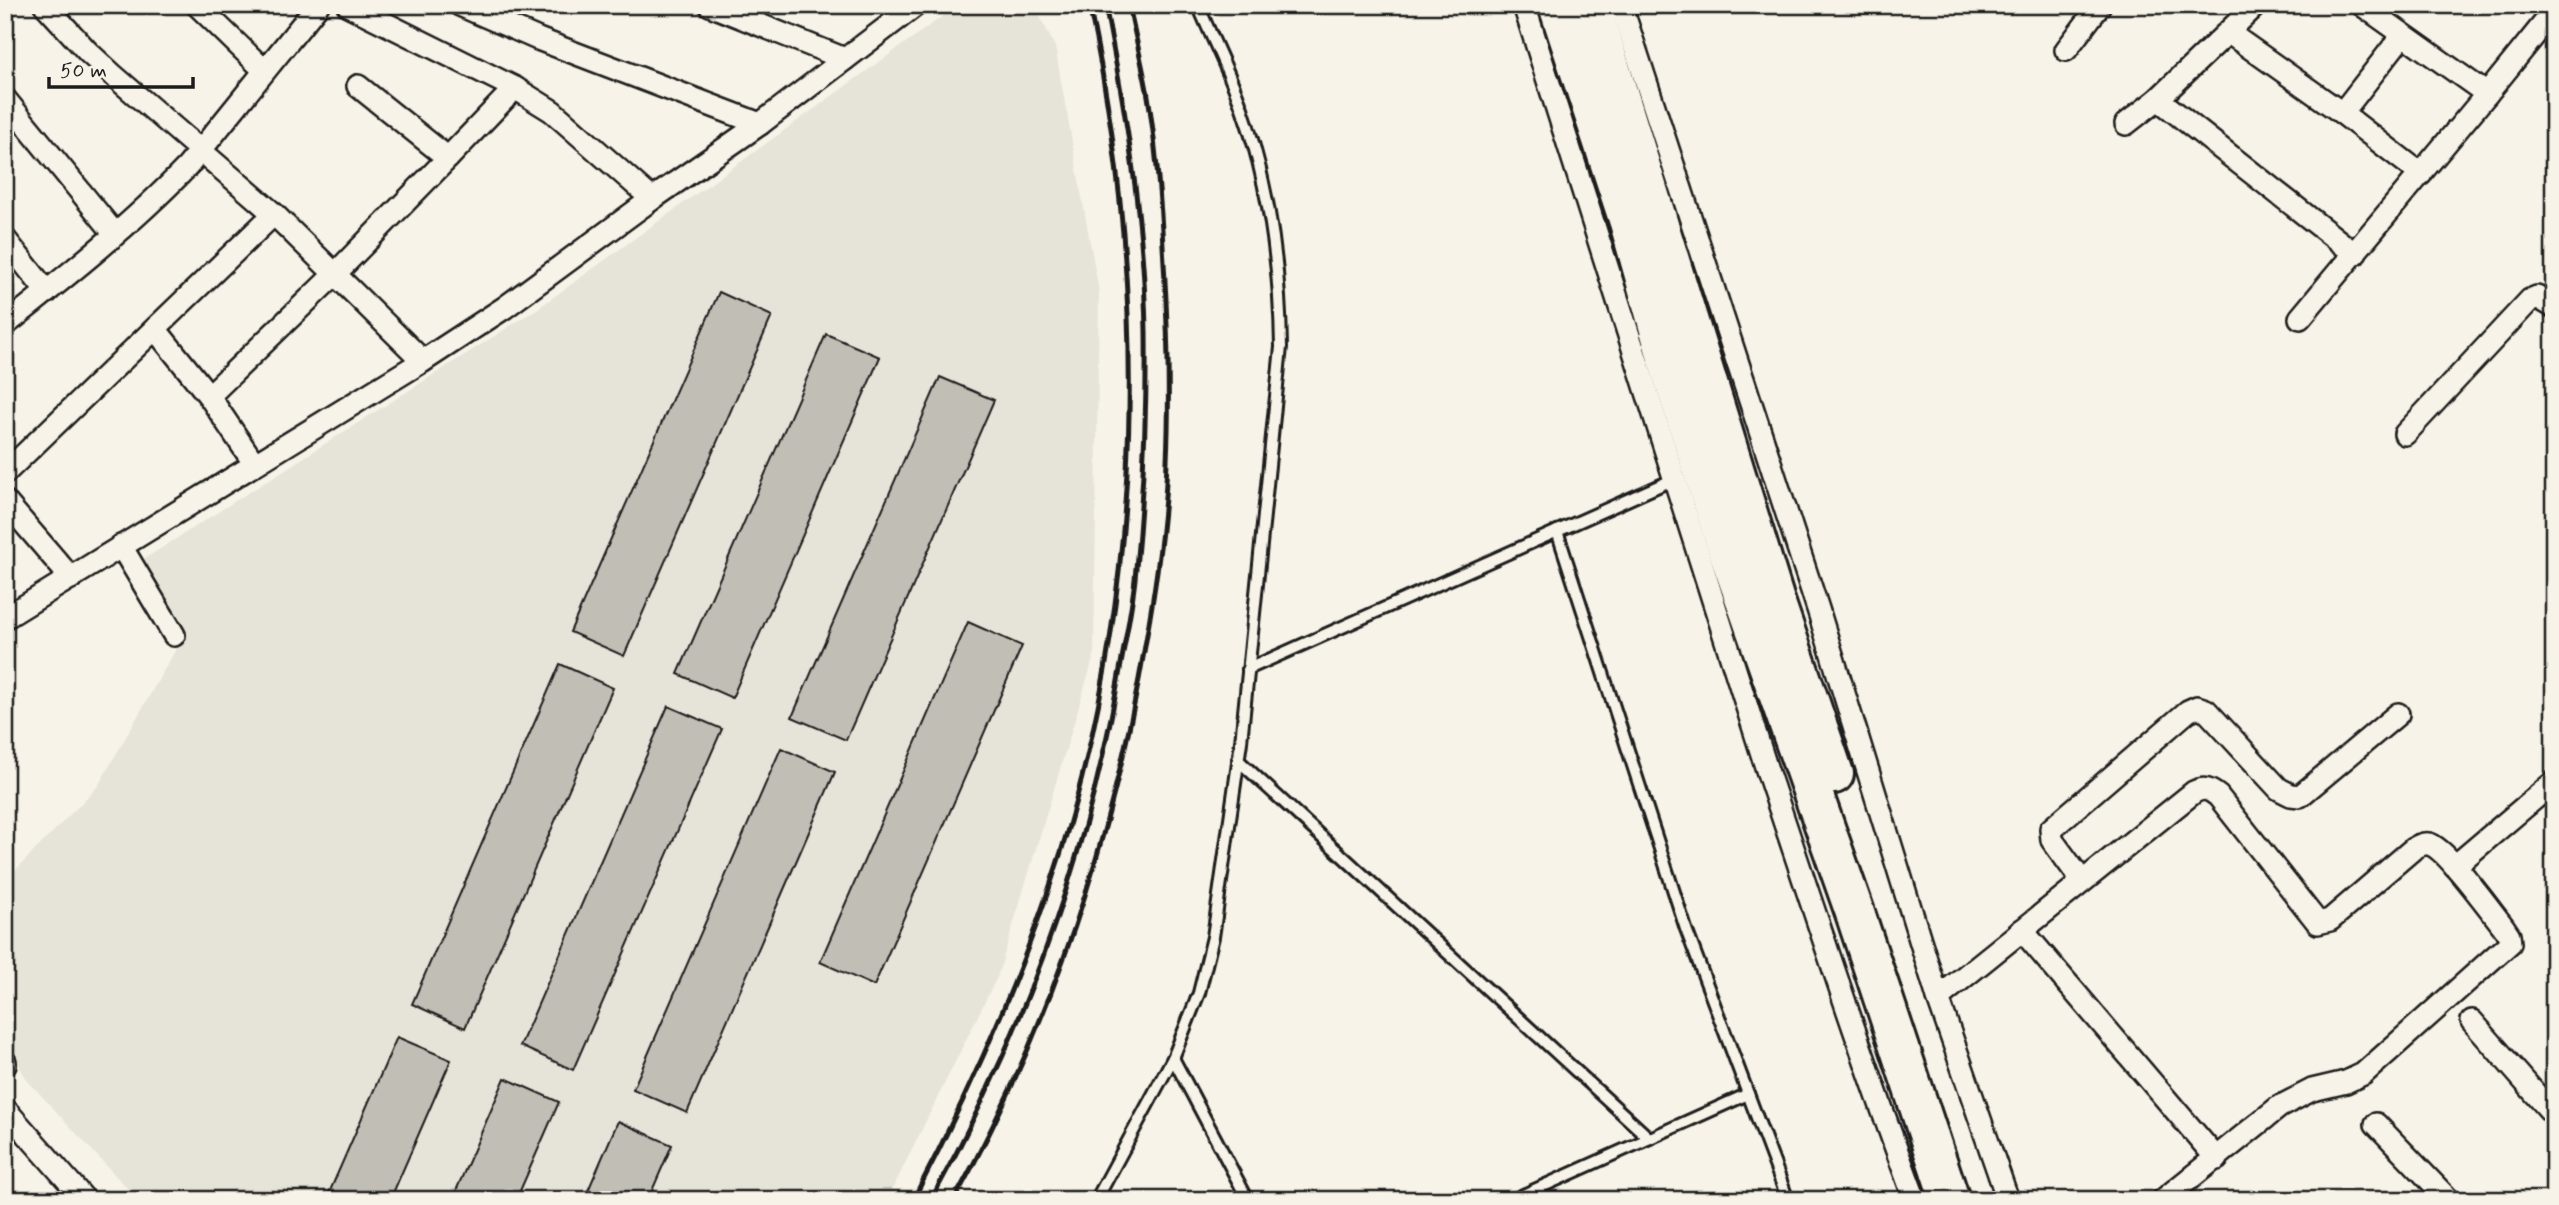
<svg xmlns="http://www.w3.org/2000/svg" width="2559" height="1205" font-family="Mynerve,sans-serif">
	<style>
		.built { fill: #e6e3d9 }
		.building { fill: #c0beb5; stroke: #1c1c1c; stroke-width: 2 }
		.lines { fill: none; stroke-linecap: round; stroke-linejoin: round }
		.lane-casing { stroke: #1c1c1c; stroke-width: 16 }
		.street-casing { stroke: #1c1c1c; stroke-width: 26 }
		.highway-casing { stroke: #1c1c1c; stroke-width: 44 }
		.lane { stroke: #f7f3e8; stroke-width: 10 }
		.street { stroke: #f7f3e8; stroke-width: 21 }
		.highway { stroke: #f7f3e8; stroke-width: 38 }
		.rail { stroke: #1c1c1c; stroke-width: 5 }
	</style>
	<rect width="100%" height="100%" fill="#f7f3e8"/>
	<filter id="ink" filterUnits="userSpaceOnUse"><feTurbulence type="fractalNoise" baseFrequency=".0143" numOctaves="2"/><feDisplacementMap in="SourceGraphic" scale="14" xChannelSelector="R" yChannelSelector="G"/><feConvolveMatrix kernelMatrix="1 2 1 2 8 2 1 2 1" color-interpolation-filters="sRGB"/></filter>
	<g filter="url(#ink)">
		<path class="built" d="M958 5H1034L1055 47 1099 292 1094 656 998 975 887 1200H138L27 1080 5 1040V881L98 786 180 642 141 561 537 309Z"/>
		<g class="building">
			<path d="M719 292 772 316 624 656 570 632Z"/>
			<path d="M826 334 880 357 732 698 678 674Z"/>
			<path d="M940 377 994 400 846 740 792 717Z"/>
			<path d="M968 622 1022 646 874 986 820 962Z"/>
			<path d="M560 664 613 688 465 1028 412 1004Z"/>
			<path d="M668 706 722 729 573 1070 520 1046Z"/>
			<path d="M781 748 835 772 687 1113 633 1089Z"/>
			<path d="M397 1037 451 1060 390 1200H326Z"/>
			<path d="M505 1078 559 1102 516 1200H452Z"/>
			<path d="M618 1121 672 1145 648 1200H584Z"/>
		</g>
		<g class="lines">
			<g class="lane-casing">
				<g id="lane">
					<path d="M1557 531 1686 929 1788 1200"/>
					<path d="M1248 669 1672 480"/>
					<path d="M1238 760 1649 1138"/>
					<path d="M1173 1058 1248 1200"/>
					<path d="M1096 1200 1173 1058 1199 993 1213 937 1241 742 1281 347C1280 268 1270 190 1244 114 1232 77 1213 41 1198 5"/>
					<path d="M1512 1200 1748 1094"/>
				</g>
			</g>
			<g class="street-casing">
				<g id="street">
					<path d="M45 5 88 52 113 75 274 214 423 361"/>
					<path d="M197 5 264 70"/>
					<path d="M348 5 515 88"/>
					<path d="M460 5 538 39 760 124"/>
					<path d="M710 5 845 59"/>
					<path d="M1524 5C1603 261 1684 516 1767 770 1815 913 1862 1058 1915 1200"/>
					<path d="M1621 5 1818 609 1938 998 2008 1200"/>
					<path d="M2362 5 2487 94"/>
					<path d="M2229 33 2342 113 2421 174"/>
					<path d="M2066 50 2100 5"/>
					<path d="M5 99 115 234"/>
					<path d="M2158 99 2355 254"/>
					<path d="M2342 113 2402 36"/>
					<path d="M2126 124 2158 99 2256 5"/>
					<path d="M448 158 515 88 552 111 652 199"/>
					<path d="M5 239 47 292"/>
					<path d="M2300 318 2487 94 2554 11"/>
					<path d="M5 325C68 275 132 224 188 166L318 5"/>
					<path d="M156 330 209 396 254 463"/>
					<path d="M209 396 335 274 448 158 358 86"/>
					<path d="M2405 434 2530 300 2537 297 2554 307"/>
					<path d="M5 473 274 214"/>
					<path d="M5 501 71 578"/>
					<path d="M121 546 174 635"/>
					<path d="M5 618 423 361 504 308 652 199 760 124 916 5"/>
					<path d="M2455 866 2554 782"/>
					<path d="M2082 881 2052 840 2051 829 2188 711 2197 707 2206 710 2279 789 2291 795 2300 796 2398 714"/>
					<path d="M2022 930 2217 1159"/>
					<path d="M1938 998 2194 792C2204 787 2209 789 2218 796L2318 923 2330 920 2413 849C2418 846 2423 843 2429 844 2446 848 2490 910 2503 926L2509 935 2510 943 2363 1074 2346 1082 2312 1090 2279 1107 2163 1200"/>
					<path d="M2472 1021 2554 1115"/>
					<path d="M5 1062V1065"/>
					<path d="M5 1109 85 1200"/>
					<path d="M2376 1124 2449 1200"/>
				</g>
			</g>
			<g class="highway-casing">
				<g id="highway">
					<path d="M1558 5 1629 222 1670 368 1728 551 1854 910 1950 1200"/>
					<path d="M1591 5 1775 601 1834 774"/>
				</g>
			</g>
			<use href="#lane" class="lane"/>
			<use href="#street" class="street"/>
			<use href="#highway" class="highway"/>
			<g class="rail">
				<path d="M913 1200C972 1088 1023 973 1061 852 1145 581 1148 281 1089 5"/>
				<path d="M931 1200C1024 1033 1089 852 1121 664 1126 636 1132 607 1135 579 1143 497 1147 414 1146 331 1144 222 1126 112 1105 5"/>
				<path d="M954 1200C1050 1028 1112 839 1145 646 1156 585 1165 523 1167 461 1170 395 1168 329 1164 263 1161 207 1157 151 1148 96 1143 66 1135 36 1129 5"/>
			</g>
		</g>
	</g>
	<rect width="2559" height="1205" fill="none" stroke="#f7f3e8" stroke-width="28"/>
	<rect x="14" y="14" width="2531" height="1177" fill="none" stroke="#1c1c1c" stroke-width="2.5" filter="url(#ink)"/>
	<path d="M49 77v10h144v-10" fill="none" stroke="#1c1c1c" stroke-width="3.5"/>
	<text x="60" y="77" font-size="21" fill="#1c1c1c" stroke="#f7f3e8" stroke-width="5" paint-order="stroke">50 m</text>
</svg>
